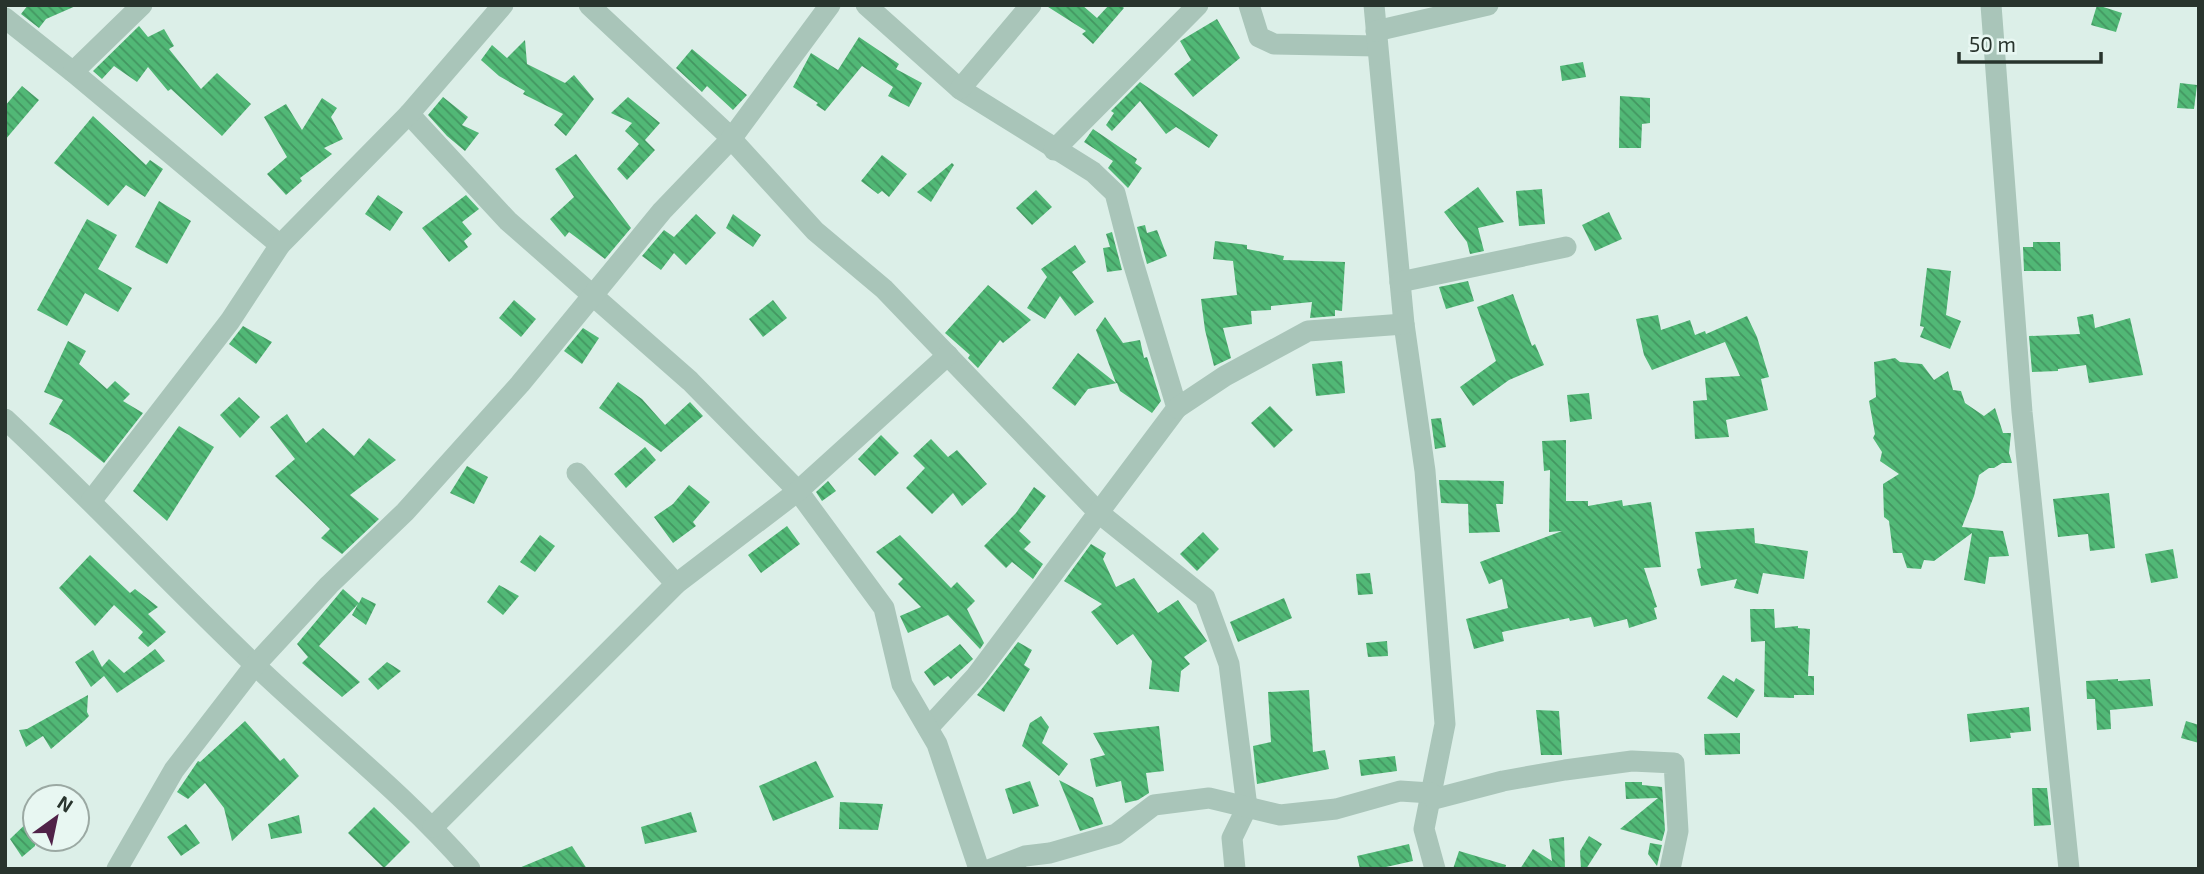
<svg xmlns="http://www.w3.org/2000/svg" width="2204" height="874" font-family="'Exo 2',sans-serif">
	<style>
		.building { fill: url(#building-back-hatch) }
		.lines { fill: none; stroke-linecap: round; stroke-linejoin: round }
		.minor { stroke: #a9c5b9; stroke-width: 21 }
	</style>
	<defs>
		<pattern id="building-back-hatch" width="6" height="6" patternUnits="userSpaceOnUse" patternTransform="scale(1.75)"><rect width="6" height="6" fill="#51b876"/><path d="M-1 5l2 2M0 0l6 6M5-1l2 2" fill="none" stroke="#439661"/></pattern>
	</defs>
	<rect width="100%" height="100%" fill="#dcefe8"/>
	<g class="building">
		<path d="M28 5H78L46 19 39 28 21 14Z"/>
		<path d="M1045 5H1082L1097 18 1109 5H1121L1124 8 1093 44 1082 34 1086 31Z"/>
		<path d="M2097 5 2122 13 2116 32 2091 25Z"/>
		<path d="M1217 19 1240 58 1193 97 1174 74 1191 60 1180 41Z"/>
		<path d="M139 26 148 37 164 29 174 46 169 49 201 89 217 73 251 104 222 136 171 89 168 91 148 67 137 82 114 66 102 79 93 71Z"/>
		<path d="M859 37 899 64 896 69 922 83 909 107 888 96 893 87 862 66 825 111 816 105 818 103 793 87 811 53 838 70Z"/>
		<path d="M525 40 527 64 565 83 574 75 594 99 566 136 554 125 563 114 523 94 525 91 499 76 481 60 492 45 507 58Z"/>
		<path d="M692 49 747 95 733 110 707 86 702 92 676 68Z"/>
		<path d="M1583 62 1586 77 1562 81 1560 66Z"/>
		<path d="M1140 82 1218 135 1209 148 1176 127 1166 134 1140 101 1112 131 1106 125 1114 113 1111 111Z"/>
		<path d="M2180 83 2197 85 2194 109 2177 108Z"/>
		<path d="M22 86 39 100 5 140V106Z"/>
		<path d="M1620 96 1650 98V123L1642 124 1641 148H1619Z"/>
		<path d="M443 97 468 117 462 125 479 133 465 151 447 136 428 115Z"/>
		<path d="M628 97 660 123 645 140 655 150 627 180 617 169 639 144 625 131 632 123 611 113Z"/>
		<path d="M322 98 337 108 331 117 343 139 324 148 332 154 300 178 302 181 286 195 267 174 287 157 264 117 286 104 302 130Z"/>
		<path d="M93 116 146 165 150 160 163 169 145 197 126 185 108 206 54 163Z"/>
		<path d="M1093 129 1137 159 1135 163 1142 168 1128 188 1108 168 1113 161 1084 142Z"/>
		<path d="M576 154 631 228 605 259 569 232 565 237 550 219 574 197 555 169Z"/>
		<path d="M882 155 907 174 889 197 882 191 878 194 861 181Z"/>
		<path d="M952 163 954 165 931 202 917 192Z"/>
		<path d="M1478 187 1504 222 1478 228 1484 251 1470 254 1467 242 1444 212Z"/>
		<path d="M1542 189 1545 224 1519 226 1516 191Z"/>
		<path d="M1036 190 1052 207 1032 225 1016 208Z"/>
		<path d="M378 195 403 212 390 231 365 214Z"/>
		<path d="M466 195 479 209 462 222 472 234 464 241 468 247 449 262 422 228Z"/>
		<path d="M159 201 191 221 167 264 135 247Z"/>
		<path d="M1609 212 1622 239 1595 251 1582 225Z"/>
		<path d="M696 214 716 233 686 265 674 253 661 270 642 256 664 230 674 237Z"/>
		<path d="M733 214 761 235 753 247 726 228Z"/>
		<path d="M87 219 117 235 98 269 132 288 118 312 85 293 67 326 37 310Z"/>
		<path d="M1145 225 1147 233 1157 230 1167 256 1147 264 1137 227Z"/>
		<path d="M1112 232 1122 270 1107 272 1103 248 1110 247 1106 234Z"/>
		<path d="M1215 241 1247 245V249L1284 256 1283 260 1345 262 1342 311 1335 310V316L1310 318 1312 302 1271 306V310L1251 311 1252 324 1223 328 1231 358 1214 366 1205 330 1201 299 1237 295 1233 261 1213 259Z"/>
		<path d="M2033 242H2060L2061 271H2024L2023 247H2033Z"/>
		<path d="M1075 245 1086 262 1072 272 1094 302 1075 316 1060 296 1045 319 1027 308 1047 277 1041 269Z"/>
		<path d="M1927 268 1951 271 1946 315 1961 321 1950 349 1920 337 1924 327 1920 326Z"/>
		<path d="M1468 281 1474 301 1446 309 1439 287Z"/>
		<path d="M988 285 1031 320 1003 343 1000 340 978 368 968 358 970 355 945 333Z"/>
		<path d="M1513 294 1532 346 1535 344 1544 365 1509 380 1473 406 1460 387 1496 361 1477 307Z"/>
		<path d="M514 300 536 319 521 337 499 318Z"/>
		<path d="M773 300 787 318 763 337 749 319Z"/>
		<path d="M2093 314 2095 328 2130 318 2143 375 2089 383 2086 365 2058 369V371L2032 372 2029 336 2080 334 2077 317Z"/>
		<path d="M1658 315 1661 330 1690 320 1695 335 1705 331 1706 334 1747 316 1757 337 1769 377 1761 379 1768 410 1726 420 1729 437 1695 439 1693 401 1707 400 1705 378 1740 376 1725 342 1652 370 1644 355 1636 319Z"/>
		<path d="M1105 317 1123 343 1140 340 1144 358 1147 357 1161 401 1152 413 1120 391 1117 383 1088 389 1075 406 1052 388 1078 353 1116 383 1096 330Z"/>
		<path d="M243 326 272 342 256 364 229 344Z"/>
		<path d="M583 328 599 338 582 364 564 351Z"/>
		<path d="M68 341 86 351 79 364 107 389 115 381 130 394 123 401 143 413 104 463 69 435 49 424 63 400 44 392Z"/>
		<path d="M1895 358 1900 362 1922 364 1934 380 1948 371 1953 390 1961 391 1965 403 1984 416 1995 408 2003 433H2011L2009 453 2012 463H2002L1994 468H1989L1979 475 1974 496 1962 527 2003 531 2009 556 1989 557 1985 584 1964 580 1972 533 1934 561 1924 560 1921 569 1907 568 1902 553H1893L1889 521 1884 517 1883 484 1899 474 1880 461 1882 452 1873 438 1875 434 1869 401 1876 397 1874 362Z"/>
		<path d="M1342 361 1345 393 1316 396 1312 364Z"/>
		<path d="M618 382 642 399 665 425 690 402 703 416 661 452 599 408Z"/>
		<path d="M1589 393 1592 419 1570 422 1567 395Z"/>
		<path d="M239 397 260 417 240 438 220 415Z"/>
		<path d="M1270 406 1293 430 1274 448 1251 423Z"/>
		<path d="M287 414 306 443 323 428 354 456 369 438 396 460 350 495 379 519 342 554 321 538 330 529 275 476 295 459 270 427Z"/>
		<path d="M1441 418 1446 447 1435 449 1431 419Z"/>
		<path d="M179 426 214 447 167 521 133 491Z"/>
		<path d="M881 435 899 453 875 476 858 459Z"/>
		<path d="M931 439 948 457 957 450 987 484 962 506 953 493 932 514 906 488 925 468 913 456Z"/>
		<path d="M1566 440V501H1588V506L1622 500 1623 506 1651 502 1661 567 1644 568 1657 607 1654 608 1657 619 1629 628 1627 619 1594 627 1591 617 1570 621 1569 618 1502 632 1504 641 1474 649 1466 619 1508 608 1502 579 1489 584 1480 562 1562 531 1549 532 1550 470 1544 471 1542 441Z"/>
		<path d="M645 447 656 460 626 488 614 474Z"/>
		<path d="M467 466 488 477 474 504 450 493Z"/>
		<path d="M1439 480 1504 481 1503 504H1496L1500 532 1469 533 1468 504 1441 503Z"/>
		<path d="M828 481 836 491 822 501 816 492Z"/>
		<path d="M689 485 710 502 693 522 696 526 673 543 654 517 673 504Z"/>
		<path d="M1034 487 1046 496 1019 531 1031 542 1024 549 1043 564 1033 579 1012 562 1006 568 984 546 1016 513Z"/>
		<path d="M2109 493 2115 548 2090 551 2088 534 2058 537 2053 499Z"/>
		<path d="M787 526 800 544 761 573 748 555Z"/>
		<path d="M1754 528 1755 543 1808 551 1804 579 1763 573 1758 594 1734 588 1737 579 1701 586 1697 569 1701 568 1695 532Z"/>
		<path d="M1203 532 1219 549 1197 571 1180 554Z"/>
		<path d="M540 535 555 546 535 572 520 562Z"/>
		<path d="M900 535 951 588 957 582 975 601 967 609 984 643 980 649 948 615 908 633 900 616 921 607 898 584 903 579 876 552Z"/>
		<path d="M1091 544 1106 553 1103 559 1116 587 1134 578 1158 613 1178 600 1207 641 1184 657 1190 664 1181 671 1179 692 1149 689 1152 661 1133 634 1117 645 1091 612 1102 604 1064 581Z"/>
		<path d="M2173 549 2178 578 2151 583 2145 554Z"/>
		<path d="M90 555 130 593 135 589 158 607 148 614 166 632 148 647 138 638 143 632 114 605 95 626 59 588Z"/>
		<path d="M1370 573 1373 594 1358 595 1356 574Z"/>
		<path d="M499 585 519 596 503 615 487 602Z"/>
		<path d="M343 589 359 603 362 597 376 604 366 625 352 615 358 604 319 646 360 682 342 697 302 663 308 657 297 644Z"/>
		<path d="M1284 598 1292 618 1238 642 1230 622Z"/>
		<path d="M1750 609H1774L1775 628 1798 626V628L1810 629 1808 676H1814V695H1794V698L1764 697 1765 641 1751 642Z"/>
		<path d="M1387 641 1388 656 1368 657 1366 643Z"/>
		<path d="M1018 642 1032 650 1024 665 1030 669 1004 712 977 695Z"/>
		<path d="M960 644 973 659 951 679 948 676 934 686 924 672Z"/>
		<path d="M155 649 165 661 117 693 104 676 91 687 75 662 93 650 102 667 109 659 124 673Z"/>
		<path d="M387 662 401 671 378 690 368 679Z"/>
		<path d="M1723 675 1734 682 1736 678 1755 690 1737 718 1707 698Z"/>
		<path d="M2118 679V681L2150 679 2153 706 2110 710 2111 729 2097 730 2095 699H2087L2086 681Z"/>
		<path d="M1309 690 1313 752 1325 750 1329 769 1257 784 1253 746 1271 742 1268 692Z"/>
		<path d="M88 695 87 712 89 716 84 721 51 749 43 736 26 747 19 730 27 729Z"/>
		<path d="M2029 707 2031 731 2010 733 2011 738 1970 742 1967 714Z"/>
		<path d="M1536 710 1559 711 1562 755H1541Z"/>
		<path d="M1041 716 1049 727 1042 743 1068 764 1059 776 1022 746 1030 723Z"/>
		<path d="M245 721 280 761 284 758 299 776 232 841 224 808 205 783 188 799 177 792 198 761 200 762Z"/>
		<path d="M2186 721 2199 725V743L2181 738Z"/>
		<path d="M1159 726 1164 771 1146 773 1149 793 1138 800 1125 803 1121 781 1096 787 1090 759 1105 755 1093 733Z"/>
		<path d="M1740 733V754L1705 755 1704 734Z"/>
		<path d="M1395 756 1397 771 1361 776 1359 760Z"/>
		<path d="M816 761 834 797 773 821 759 786Z"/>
		<path d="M1059 780 1093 798 1103 824 1080 831Z"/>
		<path d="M1030 781 1039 806 1013 814 1005 789Z"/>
		<path d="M1625 782H1642V785L1662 787 1665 830 1662 841 1620 829 1658 798 1626 799Z"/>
		<path d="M2032 788H2047L2051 825 2034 826Z"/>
		<path d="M840 802 883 804 878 830 839 829Z"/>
		<path d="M374 807 410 842 384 868 348 833Z"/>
		<path d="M691 812 697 832 645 844 641 827Z"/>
		<path d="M35 815V846L22 857 10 839Z"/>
		<path d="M299 815 302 833 271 839 268 824Z"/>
		<path d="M186 824 200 843 181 856 167 837Z"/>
		<path d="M1589 836 1602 844 1586 869H1581L1580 851Z"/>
		<path d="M1564 837 1565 869H1520L1533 849 1552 861 1549 839Z"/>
		<path d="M1650 843 1662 845 1657 866 1648 854Z"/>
		<path d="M1409 844 1413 861 1377 869H1360L1357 856Z"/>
		<path d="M572 846 587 869H519V868Z"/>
		<path d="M1459 851 1506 865 1505 869H1453Z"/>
	</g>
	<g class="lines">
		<g class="minor">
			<path d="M589 5 725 132 815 231 884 289 1099 513 1205 598 1229 664 1247 807 1232 838 1235 869"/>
			<path d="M866 5 960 89 1093 172 1115 193 1132 259 1177 408 976 676 928 728"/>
			<path d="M1249 5 1259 37 1274 44 1377 46"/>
			<path d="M1374 5 1404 324 1425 471 1445 724 1424 829 1435 869"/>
			<path d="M1991 5 2022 412 2069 869"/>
			<path d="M5 18 73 72 280 245"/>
			<path d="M1376 31 1488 5"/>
			<path d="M73 72 142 5"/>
			<path d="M960 89 1031 5"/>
			<path d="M409 114 508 221 690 381 798 491 884 608 902 684 937 744 979 869"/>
			<path d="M1054 150 1198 5"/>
			<path d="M1400 282 1566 247"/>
			<path d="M1177 408 1225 376 1308 331 1404 324"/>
			<path d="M5 419C91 499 170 584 255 665 326 733 405 794 470 869"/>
			<path d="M577 473 676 584"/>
			<path d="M91 501 230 321 280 245 409 114 503 5"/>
			<path d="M433 827 676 584 798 491 948 355"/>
			<path d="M117 869 174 770 255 665 329 585 405 512 520 384 662 211 731 139 830 5"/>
			<path d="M991 869 1025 856 1050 853 1116 834 1154 805 1209 798 1280 815 1336 809 1400 791 1431 793 1434 799 1503 781 1565 770 1632 761 1674 763 1678 831 1670 869"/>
		</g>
	</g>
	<rect width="2204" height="874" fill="none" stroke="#28342d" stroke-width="14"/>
	<g transform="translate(56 818) rotate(33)"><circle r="33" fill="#e8f7f2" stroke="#9ba9a3" stroke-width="2"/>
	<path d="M0-5L12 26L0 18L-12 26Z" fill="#502248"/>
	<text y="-10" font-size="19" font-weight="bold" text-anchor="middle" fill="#28342d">N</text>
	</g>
	<path d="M1959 52v10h142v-10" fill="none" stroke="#28342d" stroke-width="3.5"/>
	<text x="1969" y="52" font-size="21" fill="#28342d" stroke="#e8f7f2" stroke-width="5" paint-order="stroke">50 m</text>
</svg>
